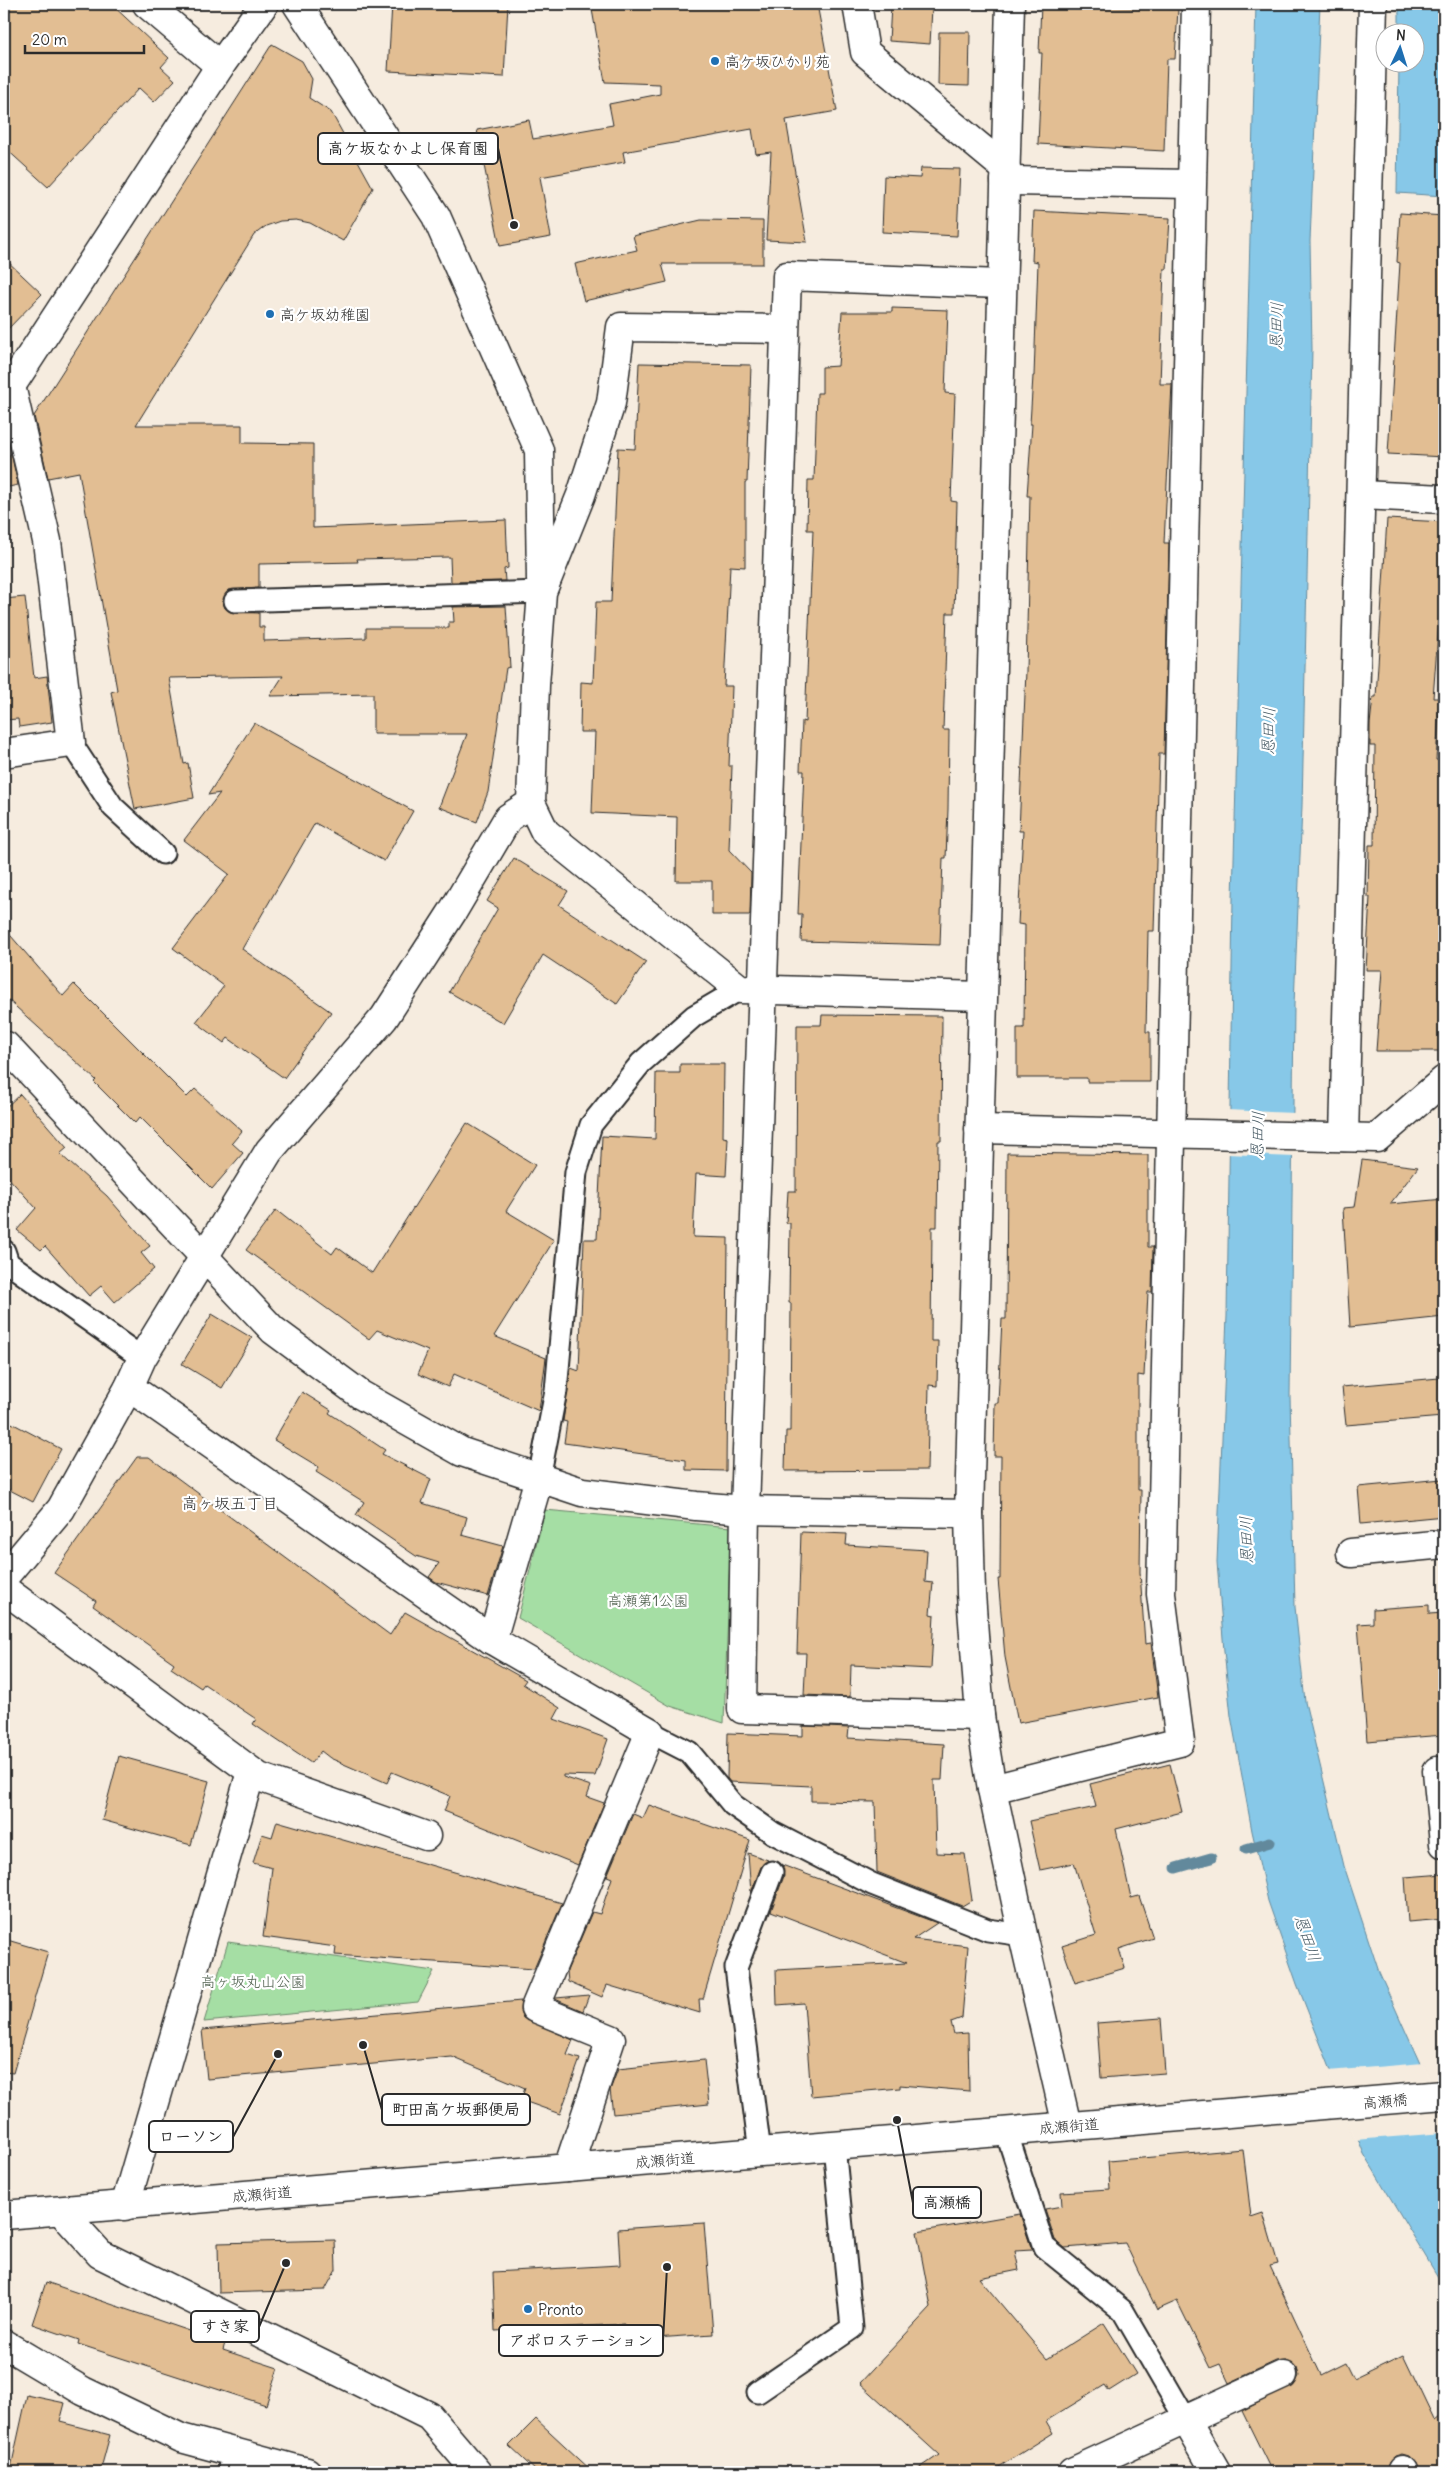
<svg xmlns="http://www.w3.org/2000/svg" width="1448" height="2476" font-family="Delius,'Klee One',sans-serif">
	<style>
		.green { fill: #a5dea4; stroke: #688468 }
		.water { fill: #87c8e8; stroke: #62899c }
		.pier { fill: #f6ecdf }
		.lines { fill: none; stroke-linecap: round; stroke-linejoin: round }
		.stream { stroke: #62899c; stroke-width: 11 }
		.building { fill: #e2be93; stroke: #2b2b2b }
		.lane-casing { stroke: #2b2b2b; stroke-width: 25 }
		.street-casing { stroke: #2b2b2b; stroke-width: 31 }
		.secondary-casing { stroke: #2b2b2b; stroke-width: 31 }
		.lane { stroke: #fff; stroke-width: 21 }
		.street { stroke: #fff; stroke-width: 28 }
		.secondary { stroke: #fff; stroke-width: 28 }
		.poi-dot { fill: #1f6fb2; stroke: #fff; stroke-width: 2 }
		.labels { text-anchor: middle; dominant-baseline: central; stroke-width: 4.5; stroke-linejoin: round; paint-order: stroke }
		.poi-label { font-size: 15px; fill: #2b2b2b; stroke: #fff; text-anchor: start }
		.park-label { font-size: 15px; fill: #50614f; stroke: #fff }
		.street-label { font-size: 15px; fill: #2b2b2b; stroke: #fff }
		.water-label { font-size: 16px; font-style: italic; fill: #475a64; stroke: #fff }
		.neighbourhood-label { font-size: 16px; fill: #2b2b2b; stroke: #fff }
		.leader { fill: none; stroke: #2b2b2b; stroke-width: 2 }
		.callout-dot { fill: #2b2b2b; stroke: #fff; stroke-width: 2 }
		.callout { fill: #fff; stroke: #2b2b2b; stroke-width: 2 }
		.callout-label { font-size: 16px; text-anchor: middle; font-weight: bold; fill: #2b2b2b }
	</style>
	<rect width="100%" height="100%" fill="#f6ecdf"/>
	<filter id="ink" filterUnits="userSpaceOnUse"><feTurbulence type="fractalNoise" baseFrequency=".02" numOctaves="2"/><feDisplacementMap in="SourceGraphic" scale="10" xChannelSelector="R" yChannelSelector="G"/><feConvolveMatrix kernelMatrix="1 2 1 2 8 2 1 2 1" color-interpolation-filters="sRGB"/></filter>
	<g filter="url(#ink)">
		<g class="green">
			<path d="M545 1510 731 1527 724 1723 670 1706 518 1618Z"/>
			<path d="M228 1942 434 1971 418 2002 204 2022Z"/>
		</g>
		<g class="water">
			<path d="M1256 4H1320L1310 241 1312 349 1302 806 1294 1005 1290 1396 1295 1607 1305 1702 1344 1866 1379 1972 1444 2117V2287L1364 2154 1297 1984 1268 1901 1252 1831 1231 1716 1224 1651 1217 1562 1227 1316 1233 899Z"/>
			<path d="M1399 4H1444V196L1397 193 1399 63 1416 62V32H1399Z"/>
		</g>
		<g class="pier">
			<path d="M1227 1110 1295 1113V1157L1227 1154Z"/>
			<path d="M1423 2063 1444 2111V2133L1355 2140 1328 2071Z"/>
		</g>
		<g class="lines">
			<g class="stream">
				<path d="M1246 1849 1270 1842"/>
				<path d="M1176 1868 1211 1858"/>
			</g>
		</g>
		<g class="building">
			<path d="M4 4H111L169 58 161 67 175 80 154 102 139 88 48 187 4 147Z"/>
			<path d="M392 4H508L504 77 388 71Z"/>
			<path d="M591 4H817L837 111 786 120 807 242 766 240 771 152 756 154 752 129 623 152 625 162 540 177 551 237 500 246 477 130 529 120 533 139 613 125 609 104 660 94V84L605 82Z"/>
			<path d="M1041 4 1178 9 1175 59H1167L1164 151 1038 144 1042 53H1039Z"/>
			<path d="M891 6 932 8 930 44 889 41Z"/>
			<path d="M939 32H970L969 86 938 85Z"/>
			<path d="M272 44 302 61 312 79 309 98 331 112 373 188 343 241 310 223 296 220 280 221 266 226 254 235 136 425H242V443L313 444V528L506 520 508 568 504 569 505 581 451 582 450 557 357 559 358 562 259 564V588L229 590 223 601 225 608 230 612 259 613V627H264V641L366 638V628H449V622H454L453 607 506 606 510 667 506 668 488 792 477 822 439 807 467 734H373V694L270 696 283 676 169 678 184 764 188 763 194 798 135 809 111 692 117 690 79 472 48 478 34 416Z"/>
			<path d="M921 168 960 169 957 236 882 232 884 176 920 178Z"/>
			<path d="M1034 211 1170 218 1167 269H1164L1160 384H1172L1164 543H1169L1164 754H1159L1154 931H1148L1146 1032H1150V1082H1087V1078H1017V1028H1024L1025 925 1018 924 1023 831H1019L1026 671 1030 496H1027L1032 424H1030L1033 376H1034L1038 262 1032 261Z"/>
			<path d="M1400 213 1444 216V457L1388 454 1400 263 1397 262Z"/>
			<path d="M701 220 763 221V264H662L667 282 584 301 575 264 637 250 633 236Z"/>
			<path d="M4 258 42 294 4 333Z"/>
			<path d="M892 308 948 310 945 393 955 394 951 501 957 502 954 613H947L943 730H949L948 809 946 858H943L940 945 801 941 802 914H798L804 771H800L802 721 805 722 813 530H807L808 480H814L817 393H822V367L838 366 842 312H892Z"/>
			<path d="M639 363 751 365 747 482H745V567L730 566 724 686H732L729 766H732L729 850 751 873 750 915H712V881H676L677 817 592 813 595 732H580L581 682 593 683 596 602H611L618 448 635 449Z"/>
			<path d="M11 453 18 485 4 488V464Z"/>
			<path d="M1387 519 1444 522V555L1433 698H1440L1436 760H1444V983L1440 1051H1376L1382 970H1366L1370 897H1368L1369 845H1374L1375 746H1370V724L1373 697H1376Z"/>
			<path d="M25 597 34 678 47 676 52 722 19 727 18 719 4 720V599Z"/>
			<path d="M254 723 413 811 384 861 315 823 242 949 331 1012 284 1078 228 1038 224 1043 196 1022 224 986 173 948 229 874 184 840 220 793 208 795Z"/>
			<path d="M514 858 568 891 559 905 646 962 617 1004 543 955 503 1023 449 992 498 908 487 901Z"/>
			<path d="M4 928 63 996 74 984 187 1097 195 1089 242 1131 232 1143 243 1153 212 1189 140 1117 135 1123 94 1082 96 1080 4 996Z"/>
			<path d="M822 1015 942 1016 941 1141H938L937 1227H932L931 1341H938L937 1386 929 1385 927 1470 785 1471 786 1431H790L791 1303H789L790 1223H786L788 1191H796L797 1025H821Z"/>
			<path d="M680 1064H724L723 1137 728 1138 726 1176 696 1174 693 1237 728 1238 726 1471 686 1470V1460L564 1443 567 1422 563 1421 571 1368 579 1371 584 1239H597L602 1136 655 1139 656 1073H680Z"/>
			<path d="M20 1094 67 1148 60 1154 107 1196 150 1246 141 1253 154 1269 115 1302 101 1286 89 1296 45 1246 41 1250 17 1230 36 1208 4 1173V1109Z"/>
			<path d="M467 1123 535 1165 506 1211 554 1240 494 1336 546 1358 539 1411 454 1374 448 1387 418 1374 428 1351 377 1330 369 1339 246 1250 276 1210 332 1254 337 1247 372 1273Z"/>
			<path d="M1007 1153 1148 1155V1247H1153L1152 1292H1148L1144 1376 1138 1375V1490H1141L1140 1572 1145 1644 1151 1643 1158 1697 1018 1723 1005 1657 998 1579H1000L1001 1456H994L995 1403H998L1002 1319H1006Z"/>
			<path d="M1362 1160 1418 1167 1390 1204 1444 1199V1317L1350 1327 1343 1208 1355 1207Z"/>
			<path d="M212 1314 252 1338 222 1388 182 1364Z"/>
			<path d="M1439 1378 1443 1417 1346 1425 1342 1387Z"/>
			<path d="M302 1392 331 1410 329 1413 385 1450 382 1454 431 1479 422 1503 467 1517 462 1535 503 1546 488 1596 436 1582 429 1577 439 1563 416 1556 356 1515 364 1502 316 1472 319 1467 274 1440Z"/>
			<path d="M4 1419 61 1449 33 1502 4 1487Z"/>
			<path d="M137 1457H149L390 1635 405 1612 526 1680 523 1684 560 1708 554 1719 608 1739 595 1776 563 1775V1777L591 1786 587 1797 604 1803 578 1865 444 1811 450 1796 392 1772 387 1783 330 1758 321 1751 311 1763 253 1724 256 1719 204 1684 201 1688 171 1668 174 1663 93 1606 96 1601 54 1573Z"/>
			<path d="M1442 1479 1444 1516 1361 1524 1358 1487Z"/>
			<path d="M801 1532 847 1534 846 1545 927 1550 925 1582 933 1583 930 1614 934 1615 931 1669 851 1665 850 1697 804 1695 806 1653H797Z"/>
			<path d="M1429 1605V1614L1444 1613V1735L1367 1741 1358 1624 1373 1623V1609Z"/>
			<path d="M803 1726 849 1728 848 1738 944 1744 942 1780H934L936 1853 965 1854 972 1900 962 1906 877 1872 875 1802 811 1801V1786L730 1782 727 1778 728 1733 803 1736Z"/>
			<path d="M119 1756 209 1781 191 1845 102 1820Z"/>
			<path d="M1170 1764 1182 1812 1116 1829 1131 1898 1139 1896 1153 1938 1119 1949 1125 1968 1075 1983 1062 1946 1096 1935 1074 1863 1040 1870 1029 1821 1096 1807 1090 1784Z"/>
			<path d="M649 1805 750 1840 703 1999H699L700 2013 607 1985 602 1997 568 1982 567 1971 592 1912 600 1914 612 1878 607 1876 633 1814 643 1818Z"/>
			<path d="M277 1821 562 1903 534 1969 335 1955 336 1947 263 1937 272 1868 253 1863 262 1834 272 1837Z"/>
			<path d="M748 1853 768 1860 761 1867 751 1893Z"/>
			<path d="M782 1865 937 1923 913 1939 968 1946 962 2018 951 2022 954 2034 968 2033 969 2091 900 2085V2088L811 2096 804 2003 777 2005 776 1970 907 1963 771 1911 784 1876Z"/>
			<path d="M1444 1874V1919L1408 1922 1405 1877Z"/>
			<path d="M4 1939 48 1952 13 2073 4 2072Z"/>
			<path d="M589 1995 583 2011 555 1999 556 1998Z"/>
			<path d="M521 2001 520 2011 523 2018 573 2040 567 2055 580 2059 560 2114 521 2100 525 2088 452 2057 207 2079 202 2030Z"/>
			<path d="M1161 2018 1165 2073 1101 2078 1097 2023Z"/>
			<path d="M704 2060 709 2104 613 2114 610 2090 618 2069Z"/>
			<path d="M1243 2149 1251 2217 1263 2213 1278 2264 1270 2266 1321 2375 1345 2363 1353 2379 1403 2355 1434 2420 1444 2412V2472H1418L1415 2462 1409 2456 1402 2454 1395 2456 1389 2462 1386 2472H1272L1242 2411 1295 2384 1299 2376 1297 2368 1292 2363 1285 2360 1276 2361 1229 2383 1220 2364 1210 2368 1177 2301 1157 2310 1125 2243 1065 2248 1055 2240 1045 2209 1062 2206 1061 2192 1110 2189 1108 2161Z"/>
			<path d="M1020 2214 1032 2250 1015 2251 1019 2270 979 2278 1047 2359 1104 2323 1136 2374 1109 2391 1105 2385 1046 2421 1053 2433 991 2472H914L939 2455 860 2383 931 2307 917 2232Z"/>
			<path d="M704 2223 713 2334 626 2340 624 2324 495 2331 493 2272 620 2265 618 2229Z"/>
			<path d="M335 2240 336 2270 325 2290 219 2293 218 2243Z"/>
			<path d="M46 2282 225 2343 223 2350 278 2368 266 2405 78 2344 79 2340 32 2324Z"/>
			<path d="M27 2395 65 2403 60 2422 110 2435 100 2472H10Z"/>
			<path d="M536 2419 593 2472H537L509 2446Z"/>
		</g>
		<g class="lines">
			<g class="lane-casing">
				<g id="lane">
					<path d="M235 601 542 592"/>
					<path d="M71 743 113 807 163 853"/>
					<path d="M4 1251 8 1263 142 1358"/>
					<path d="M539 1478 556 1391 576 1172 591 1125 641 1063 694 1016 740 989"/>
					<path d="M650 1732 689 1752 733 1805 773 1833 872 1884 988 1930 1023 1935"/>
					<path d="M1006 2131 1044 2247 1123 2311 1185 2418"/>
					<path d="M760 2152 736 1968 772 1872"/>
					<path d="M758 2392 852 2328 834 2146"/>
					<path d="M229 2472 234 2452"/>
				</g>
			</g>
			<g class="street-casing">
				<g id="street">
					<path d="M147 4 220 66"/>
					<path d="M297 4 436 216 539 450 541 580"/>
					<path d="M857 4 865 52 1006 169"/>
					<path d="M1005 181 1191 184"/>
					<path d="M4 392 11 386 220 66 264 4"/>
					<path d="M1361 495 1444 499"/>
					<path d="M4 753 71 743 47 541 11 386"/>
					<path d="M531 803 545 832 740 989 982 996"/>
					<path d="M6 1046 273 1330 361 1395 462 1452 582 1492 696 1506 745 1510 969 1514"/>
					<path d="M979 1129 1377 1138 1444 1080"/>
					<path d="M1344 1137 1373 4"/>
					<path d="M129 1387 492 1640 650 1732 535 2008 611 2039 568 2168"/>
					<path d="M1351 1553 1444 1544"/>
					<path d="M4 1577 61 1509 129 1387 142 1358 269 1151 384 1018 453 911 508 818 531 803 535 685 542 592 581 495 611 403 621 327 784 329"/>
					<path d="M4 1589 259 1777 426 1836"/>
					<path d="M492 1640 539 1478"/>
					<path d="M980 1716 742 1709 745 1510 787 276 1001 284"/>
					<path d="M1437 1771 1444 1844"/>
					<path d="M992 1789 1180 1742 1161 1594 1196 4"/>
					<path d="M125 2206 251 1772"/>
					<path d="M61 2211 100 2254 429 2416 477 2472"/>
					<path d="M4 2344 83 2391 181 2438 307 2472"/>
					<path d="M1185 2418 1216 2472"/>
					<path d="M1402 2470V2472"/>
					<path d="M1072 2472 1283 2375"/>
				</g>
			</g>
			<g class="secondary-casing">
				<g id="secondary">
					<path d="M1010 4 969 1514 971 1594 980 1716 992 1789 1023 1935 1067 2126"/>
					<path d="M4 2215 1444 2095"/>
				</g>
			</g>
			<use href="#lane" class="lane"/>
			<use href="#street" class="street"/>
			<use href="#secondary" class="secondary"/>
		</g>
	</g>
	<g class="poi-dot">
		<circle cx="715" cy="61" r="5"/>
		<circle cx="270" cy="314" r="5"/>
		<circle cx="528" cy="2309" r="5"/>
	</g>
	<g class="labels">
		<g class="poi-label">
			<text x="725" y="61">高ケ坂ひかり苑</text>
			<text x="280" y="314">高ケ坂幼稚園</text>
			<text x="538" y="2309">Pronto</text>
		</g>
		<g class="park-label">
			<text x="648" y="1600">高瀬第1公園</text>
			<text x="253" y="1981">高ヶ坂丸山公園</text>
		</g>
		<g class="street-label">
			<text transform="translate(1385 2101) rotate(-5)">高瀬橋</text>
			<text transform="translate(1069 2126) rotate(-5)">成瀬街道</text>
			<text transform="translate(665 2160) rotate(-5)">成瀬街道</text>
			<text transform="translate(262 2194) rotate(-5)">成瀬街道</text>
		</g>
		<g class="water-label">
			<text transform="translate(1276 326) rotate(-89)">恩田川</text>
			<text transform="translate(1268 731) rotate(-89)">恩田川</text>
			<text transform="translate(1257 1135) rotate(-88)">恩田川</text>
			<text transform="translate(1246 1540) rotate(-92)">恩田川</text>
			<text transform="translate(1308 1938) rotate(71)">恩田川</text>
		</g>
		<g class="neighbourhood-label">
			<text x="230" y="1503">高ヶ坂五丁目</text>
		</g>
	</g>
	<path class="leader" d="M514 225L498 148M363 2045L382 2110M278 2054L233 2137M897 2120L913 2203M286 2263L259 2327M667 2267L663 2341"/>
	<g class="callout-dot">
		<circle cx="514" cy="225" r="5"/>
		<circle cx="363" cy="2045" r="5"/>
		<circle cx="278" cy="2054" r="5"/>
		<circle cx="897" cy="2120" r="5"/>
		<circle cx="286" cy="2263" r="5"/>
		<circle cx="667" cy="2267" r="5"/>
	</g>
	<g class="callout">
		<rect x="318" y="133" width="180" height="31" rx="5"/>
		<rect x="382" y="2094" width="148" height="31" rx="5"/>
		<rect x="149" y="2121" width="84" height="31" rx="5"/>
		<rect x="913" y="2187" width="68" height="31" rx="5"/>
		<rect x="191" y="2311" width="68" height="31" rx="5"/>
		<rect x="499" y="2325" width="164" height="31" rx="5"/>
	</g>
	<g class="callout-label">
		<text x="408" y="154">高ケ坂なかよし保育園</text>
		<text x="456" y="2115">町田高ケ坂郵便局</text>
		<text x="191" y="2142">ローソン</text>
		<text x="947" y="2208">高瀬橋</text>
		<text x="225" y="2332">すき家</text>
		<text x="581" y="2346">アポロステーション</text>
	</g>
	<rect width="1448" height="2476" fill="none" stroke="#fff" stroke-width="20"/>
	<rect x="10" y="10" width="1428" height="2456" fill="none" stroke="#2b2b2b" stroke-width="2" filter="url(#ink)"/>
	<g transform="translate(1400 48) rotate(4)"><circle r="24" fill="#ffffff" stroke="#aaaaaa"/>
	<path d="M0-4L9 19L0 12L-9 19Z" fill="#1f6fb2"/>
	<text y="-8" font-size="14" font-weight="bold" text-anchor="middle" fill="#2b2b2b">N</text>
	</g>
	<path d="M25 45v8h119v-8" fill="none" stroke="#2b2b2b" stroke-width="2.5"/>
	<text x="32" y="45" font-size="15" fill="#2b2b2b" stroke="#ffffff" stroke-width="4" paint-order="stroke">20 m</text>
</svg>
